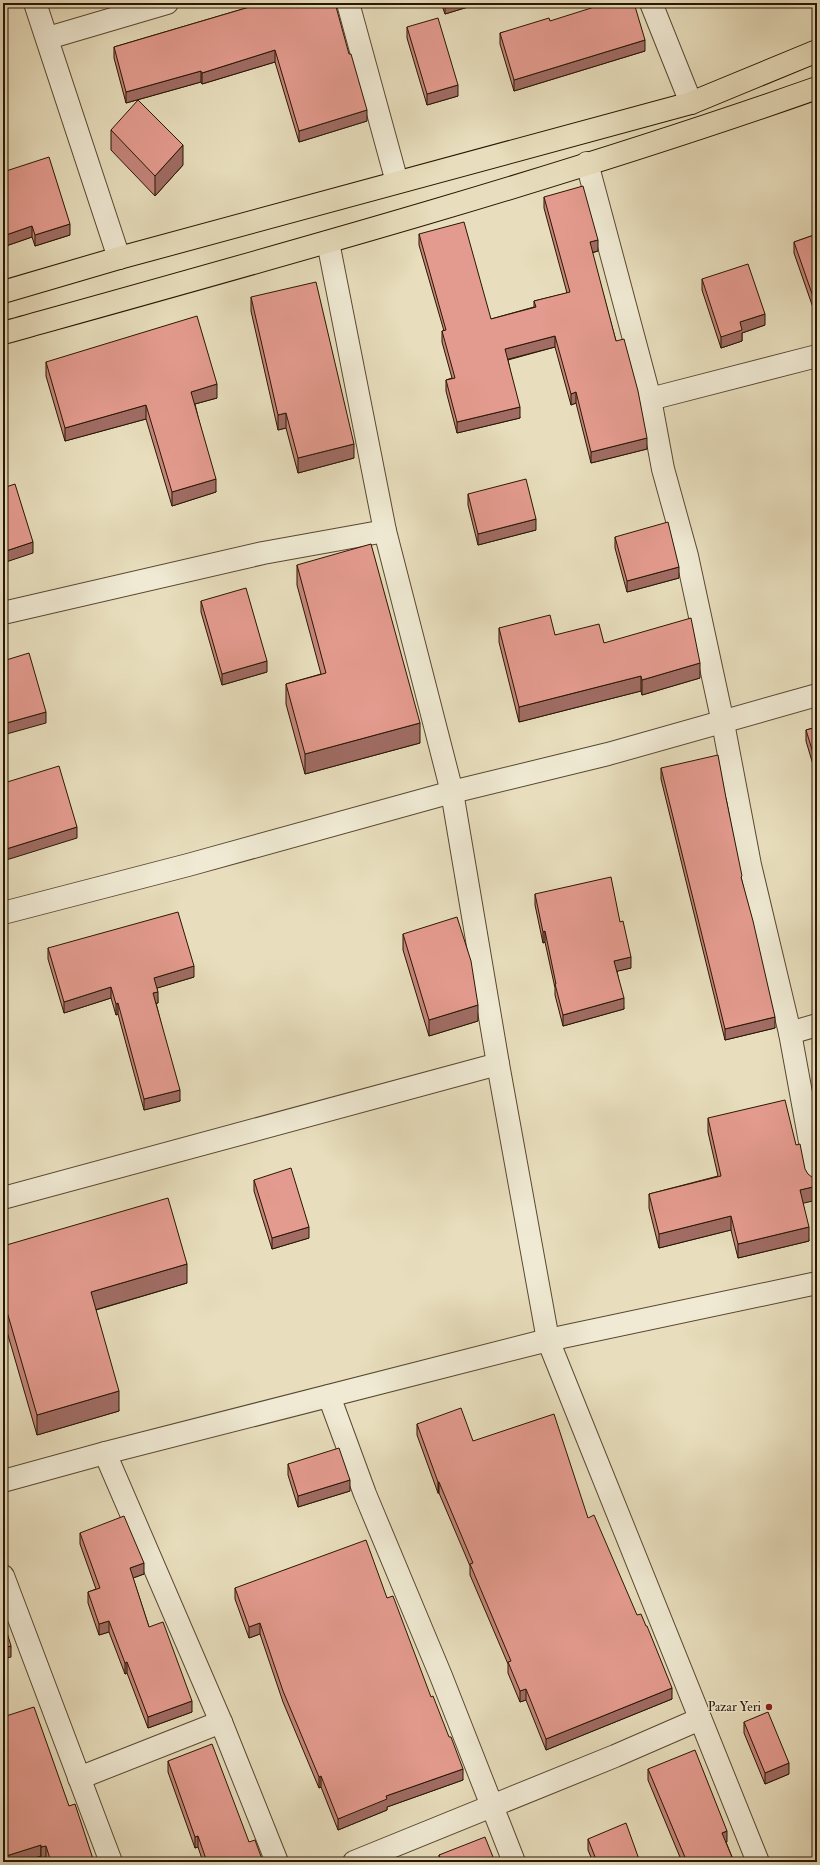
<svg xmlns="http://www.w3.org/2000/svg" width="820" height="1865" font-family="'IM FELL Double Pica',serif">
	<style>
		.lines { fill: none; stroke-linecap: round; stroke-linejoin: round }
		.minor-casing { stroke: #594831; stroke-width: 24 }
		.major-casing { stroke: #291602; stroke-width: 24 }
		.minor { stroke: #f0ead4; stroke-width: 22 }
		.major { stroke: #e8debd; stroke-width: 22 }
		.wall { fill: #c4857b; stroke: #291602 }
		.shaded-wall { fill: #a06c64; stroke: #291602 }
		.building { fill: #e49b8f; stroke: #291602 }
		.poi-dot { fill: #8f2418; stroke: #f0ead4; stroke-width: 1.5 }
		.labels { text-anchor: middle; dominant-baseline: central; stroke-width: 3; stroke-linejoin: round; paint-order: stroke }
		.poi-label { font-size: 13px; fill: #291602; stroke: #f0ead4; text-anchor: end }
	</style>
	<rect width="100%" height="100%" fill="#e8debd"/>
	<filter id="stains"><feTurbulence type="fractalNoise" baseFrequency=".005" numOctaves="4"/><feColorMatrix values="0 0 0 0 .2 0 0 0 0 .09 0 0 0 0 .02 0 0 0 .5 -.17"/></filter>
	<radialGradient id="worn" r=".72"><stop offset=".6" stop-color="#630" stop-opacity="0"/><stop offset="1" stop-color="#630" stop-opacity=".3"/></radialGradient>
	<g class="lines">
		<g class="minor-casing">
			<g id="minor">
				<path d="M35 3 119 258"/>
				<path d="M348 3 397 182"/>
				<path d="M651 3 691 103"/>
				<path d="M48 38 167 3"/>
				<path d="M587 163 650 399 663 469 687 556 723 723 750 865 790 1033 817 1180"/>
				<path d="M328 242 385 531 452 792 498 1064 548 1340 758 1862"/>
				<path d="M650 399 817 356"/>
				<path d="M3 613 263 553 385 531"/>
				<path d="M3 913 188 865 452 792 608 754 817 695"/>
				<path d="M790 1033 817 1025"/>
				<path d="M3 1198 498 1064"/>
				<path d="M329 1396 365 1494 441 1676 514 1862"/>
				<path d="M105 1453 221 1722 277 1862"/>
				<path d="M3 1481 105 1453 548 1340 817 1283"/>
				<path d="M3 1576 111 1862"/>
				<path d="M79 1778 221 1722"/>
				<path d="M354 1862 615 1756 700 1719"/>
			</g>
		</g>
		<g class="major-casing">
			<g id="major">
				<path d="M3 292 119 258 691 103 817 51"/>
				<path d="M3 333C276 257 550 182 817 88"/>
			</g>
		</g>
		<use href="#minor" class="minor"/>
		<use href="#major" class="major"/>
	</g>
	<g class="wall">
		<path d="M263 3 367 121 299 142 275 62 202 84 201 82 126 103 114 58V47Z"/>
		<path d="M441 3H481L445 14Z"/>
		<path d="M550 21 645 51 514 91 500 44V33Z"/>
		<path d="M407 27 458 96 427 105 407 38Z"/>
		<path d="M111 130 183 165 155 196 111 150Z"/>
		<path d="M3 172 70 235 35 246 32 237 3 247Z"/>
		<path d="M544 197 598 251 592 253 616 341 647 449 591 463 576 403 571 405 555 347 508 360 520 418 457 433 446 391V380L452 378 442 342V331H444L419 245V234L491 319 534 307V301L567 293 544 208Z"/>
		<path d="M817 234V319L794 253V242Z"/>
		<path d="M702 279 765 325 742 333V341L721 348 702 290Z"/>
		<path d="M251 297 354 458 298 473 286 428 278 430 251 311Z"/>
		<path d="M46 362 217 398 195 404 216 492 172 506 146 419 65 441 46 376Z"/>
		<path d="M468 494 536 530 478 545 468 505Z"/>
		<path d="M615 537 679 578 627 592 615 548Z"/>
		<path d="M297 565 420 743 305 774 286 704V684L321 674 297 585Z"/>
		<path d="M201 601 267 672 222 685 201 612Z"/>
		<path d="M499 628 555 635 604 643 700 678 642 695 641 691 519 722 499 642Z"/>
		<path d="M817 727V778L806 741V730Z"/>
		<path d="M661 768 726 798 742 883 775 1028 725 1040 661 779Z"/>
		<path d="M535 894 631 968 617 971 624 1009 563 1026 555 995V988L545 942 543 943 535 905Z"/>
		<path d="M403 934 478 1021 429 1036 403 950Z"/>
		<path d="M48 948 194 977 157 988 158 1003H156L180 1101 144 1110 118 1014 116 1015 111 998 64 1013 48 959Z"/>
		<path d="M708 1118 803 1203 809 1241 738 1258 731 1230 659 1248 649 1208V1194L718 1176 708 1132Z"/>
		<path d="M254 1180 309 1238 272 1249 254 1191Z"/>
		<path d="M3 1246 187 1283 96 1310 119 1411 37 1435 3 1318Z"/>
		<path d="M417 1424 473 1441 588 1518 672 1699 546 1750 526 1700 520 1702 508 1673V1664L470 1575V1566L439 1493H438L417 1435Z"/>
		<path d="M288 1464 350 1491 298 1507 288 1475Z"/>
		<path d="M80 1533 144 1574 133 1578 149 1627 192 1712 148 1728 127 1673 125 1674 109 1632 99 1635 88 1603V1592L96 1589 80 1544Z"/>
		<path d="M235 1588 387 1598 463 1780 387 1807V1810L338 1830 321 1787 319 1788 283 1702 260 1634 249 1638 235 1599Z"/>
		<path d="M3 1717 69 1806 94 1862H48L46 1857 41 1858V1856L22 1862H3Z"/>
		<path d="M744 1722 789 1774 765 1784 744 1733Z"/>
		<path d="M168 1761 249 1842 263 1862H203L198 1847 195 1848 168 1772Z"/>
		<path d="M648 1769 727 1842H726L734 1862H682L648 1780Z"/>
		<path d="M588 1839 640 1862H593L588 1850Z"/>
		<path d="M439 1855 495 1862H439Z"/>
	</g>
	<g class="shaded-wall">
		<path d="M445 3H481L445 14Z"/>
		<path d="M645 40V51L514 91V80Z"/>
		<path d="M275 50V62L202 84V73Z"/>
		<path d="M201 71V82L126 103V92Z"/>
		<path d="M458 85V96L427 105V94Z"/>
		<path d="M367 110V121L299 142V131Z"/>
		<path d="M183 145V165L155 196V176Z"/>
		<path d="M70 224V235L35 246V235Z"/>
		<path d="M32 226V237L3 247V236Z"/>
		<path d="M598 240V251L590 253V242Z"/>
		<path d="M765 314V325L742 333V341L721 348V337L740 322Z"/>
		<path d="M555 336V347L505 360V349Z"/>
		<path d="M217 384V398L191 405V392Z"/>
		<path d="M576 392V403L571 405V394Z"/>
		<path d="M146 405V419L65 441V428Z"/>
		<path d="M520 407V418L457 433V422Z"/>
		<path d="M286 413V428L278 430V415Z"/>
		<path d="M647 438V449L591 463V452Z"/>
		<path d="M354 444V458L298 473V458Z"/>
		<path d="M216 479V492L172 506V492Z"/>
		<path d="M536 519V530L478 545V534Z"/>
		<path d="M33 542V553L3 563V552Z"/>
		<path d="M679 567V578L627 592V581Z"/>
		<path d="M267 661V672L222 685V674Z"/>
		<path d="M700 663V678L642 695V680Z"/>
		<path d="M641 676V691L519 722V707Z"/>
		<path d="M46 712V723L3 735V724Z"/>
		<path d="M420 723V743L305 774V754Z"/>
		<path d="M77 827V838L3 861V850Z"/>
		<path d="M545 931V942L543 943V932Z"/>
		<path d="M631 957V968L614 972V961Z"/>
		<path d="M194 966V977L154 989V978Z"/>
		<path d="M111 987V998L64 1013V1002Z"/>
		<path d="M158 992V1003L153 1004V993Z"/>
		<path d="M624 998V1009L563 1026V1015Z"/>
		<path d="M118 1003V1014L116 1015V1004Z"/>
		<path d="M478 1005V1021L429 1036V1020Z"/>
		<path d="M775 1017V1028L725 1040V1029Z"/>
		<path d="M180 1090V1101L144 1110V1099Z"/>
		<path d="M817 1186V1200L800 1204V1190Z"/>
		<path d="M731 1216V1230L659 1248V1234Z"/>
		<path d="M309 1227V1238L272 1249V1238Z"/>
		<path d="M809 1227V1241L738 1258V1244Z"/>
		<path d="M187 1264V1283L91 1311V1292Z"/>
		<path d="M119 1391V1411L37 1435V1415Z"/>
		<path d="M350 1480V1491L298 1507V1496Z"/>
		<rect x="438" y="1482" width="1" height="11"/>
		<path d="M144 1563V1574L130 1579V1568Z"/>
		<path d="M109 1621V1632L99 1635V1624Z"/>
		<path d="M260 1623V1634L249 1638V1627Z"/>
		<path d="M11 1646V1657L3 1659V1648Z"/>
		<path d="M127 1662V1673L125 1674V1663Z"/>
		<path d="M672 1688V1699L546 1750V1739Z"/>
		<path d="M526 1689V1700L520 1702V1691Z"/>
		<path d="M192 1701V1712L148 1728V1717Z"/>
		<path d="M789 1763V1774L765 1784V1773Z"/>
		<path d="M463 1769V1780L387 1807V1810L338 1830V1819L386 1796Z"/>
		<path d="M321 1776V1787L319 1788V1777Z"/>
		<path d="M727 1831V1842L722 1844V1833Z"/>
		<path d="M198 1836V1847L195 1848V1837Z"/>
		<path d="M41 1845V1856L22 1862H3V1857Z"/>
		<path d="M46 1846V1857L41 1858V1847Z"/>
	</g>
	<g class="building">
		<path d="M263 3H335L349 54H351L367 110 299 131 275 50 202 73 201 71 126 92 114 47Z"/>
		<path d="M607 3H634L645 40 514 80 500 33 549 18 550 21Z"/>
		<path d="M438 18 458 85 427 94 407 27Z"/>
		<path d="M138 100 183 145 155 176 111 130Z"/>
		<path d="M49 157 70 224 35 235 32 226 3 236V172Z"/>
		<path d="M583 186 598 240 590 242 616 341 624 339 638 391 647 438 591 452 576 392 571 394 555 336 505 349 520 407 457 422 446 380 455 378 442 331 446 330 419 234 464 222 491 319 536 307 534 301 570 292 544 197Z"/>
		<path d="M817 234V308L794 242Z"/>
		<path d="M748 264 765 314 740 322 742 330 721 337 702 279Z"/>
		<path d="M316 282 354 444 298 458 286 413 278 415 251 297Z"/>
		<path d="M197 316 217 384 191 392 216 479 172 492 146 405 65 428 46 362Z"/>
		<path d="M526 479 536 519 478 534 468 494Z"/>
		<path d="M15 484 33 542 3 552V488Z"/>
		<path d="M668 522 679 567 627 581 615 537Z"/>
		<path d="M371 544 420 723 305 754 286 684 326 673 297 565Z"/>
		<path d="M246 588 267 661 222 674 201 601Z"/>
		<path d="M550 615 555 635 599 624 604 643 691 618 700 663 642 680 641 676 519 707 499 628Z"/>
		<path d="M29 653 46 712 3 724V661Z"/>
		<path d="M817 727V766L806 730Z"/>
		<path d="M718 755 726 798 742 876 741 877 753 921 775 1017 725 1029 661 768Z"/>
		<path d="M59 766 77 827 3 850V781L4 783Z"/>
		<path d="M611 877 620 922 623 921 631 957 614 961 624 998 563 1015 555 984H556L545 931 543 932 535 894Z"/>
		<path d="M178 912 194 966 154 978 158 992 153 993 180 1090 144 1099 118 1003 116 1004 111 987 64 1002 48 948Z"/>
		<path d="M457 917 471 961 478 1005 429 1020 403 934Z"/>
		<path d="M785 1100 796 1145 800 1144 805 1169 808 1174 813 1178H817V1186L800 1190 809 1227 738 1244 731 1216 659 1234 649 1194 721 1176 708 1118Z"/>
		<path d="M291 1168 309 1227 272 1238 254 1180Z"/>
		<path d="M168 1198 187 1264 91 1292 119 1391 37 1415 3 1298V1246Z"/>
		<path d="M461 1408 473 1441 554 1414 588 1518 594 1515 637 1615 641 1614 646 1626H647L672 1688 546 1739 526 1689 520 1691 508 1662 511 1661 470 1564 473 1563 439 1482H438L417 1424Z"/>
		<path d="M339 1448 350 1480 298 1496 288 1464Z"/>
		<path d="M124 1516 144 1563 130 1568 149 1627 163 1622 192 1701 148 1717 127 1662 125 1663 109 1621 99 1624 88 1592 100 1588 80 1533Z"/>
		<path d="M366 1540 387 1598 393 1596 431 1697 433 1696 449 1737H451L463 1769 386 1796 387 1799 338 1819 321 1776 319 1777 283 1691 260 1623 249 1627 235 1588Z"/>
		<path d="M3 1619 11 1646 3 1648Z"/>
		<path d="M34 1707 69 1806 75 1804 94 1862H51L46 1846 41 1847V1845L3 1857V1773L7 1772 3 1761V1717Z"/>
		<path d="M768 1712 789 1763 765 1773 744 1722Z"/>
		<path d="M212 1744 249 1842 255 1840 263 1862H207L198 1836 195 1837 168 1761Z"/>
		<path d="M695 1750 727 1831 722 1833 734 1862H687L648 1769Z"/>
		<path d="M626 1823 640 1862H597L588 1839Z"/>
		<path d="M485 1837 495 1862H442L439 1855Z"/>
	</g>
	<circle class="poi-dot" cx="769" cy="1707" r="4"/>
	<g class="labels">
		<g class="poi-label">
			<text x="761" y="1707">Pazar Yeri</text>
		</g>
	</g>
	<rect width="820" height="1865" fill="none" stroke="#e8debd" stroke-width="16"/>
	<rect x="4" y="4" width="812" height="1857" fill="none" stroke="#291602" stroke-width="2"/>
	<rect x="8" y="8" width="804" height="1849" fill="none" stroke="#291602"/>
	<rect width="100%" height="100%" filter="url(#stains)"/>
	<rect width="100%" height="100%" fill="url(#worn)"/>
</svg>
